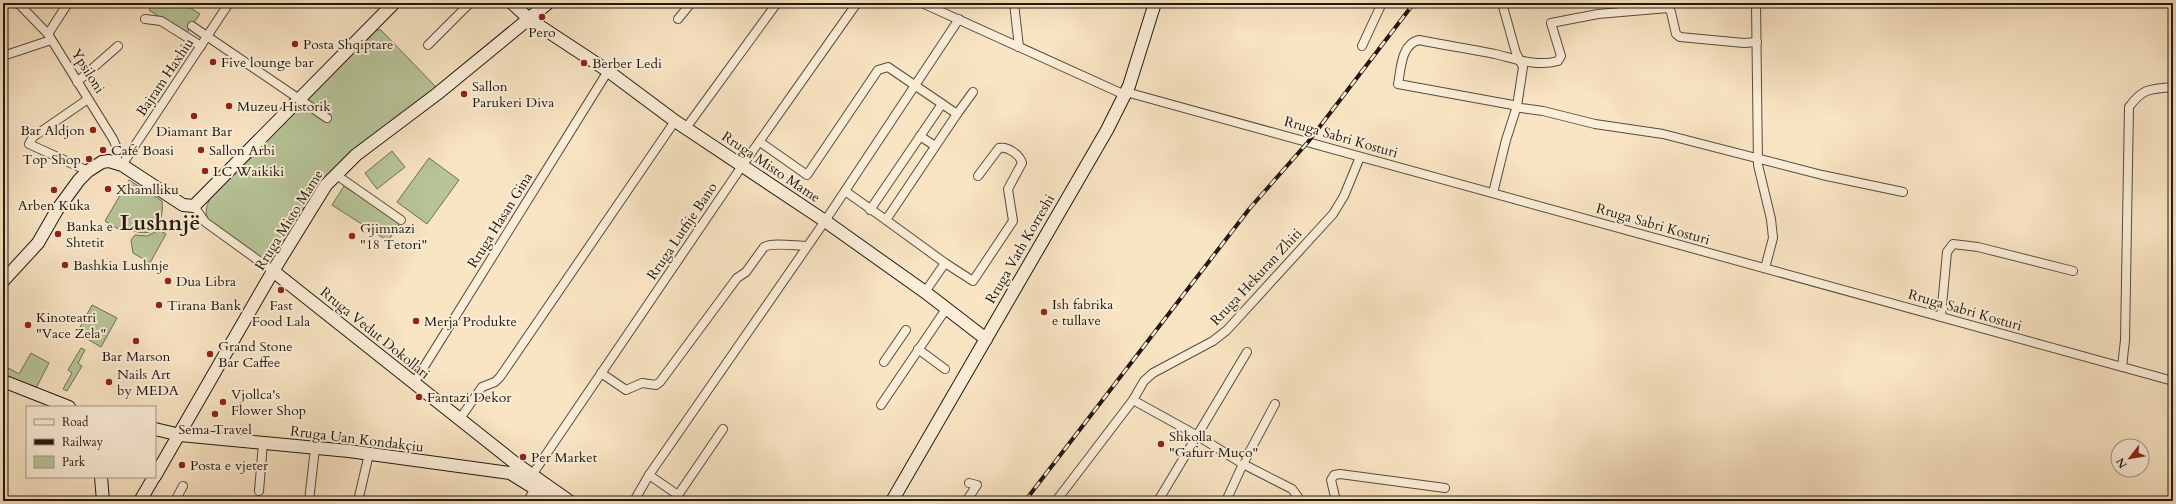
<svg xmlns="http://www.w3.org/2000/svg" width="2176" height="504" font-family="Cardo,serif">
	<style>
		.green { fill: #b7c599; stroke: #6c6f54 }
		.lines { fill: none; stroke-linecap: round; stroke-linejoin: round }
		.street-casing { stroke: #574c3c; stroke-width: 10 }
		.secondary-casing { stroke: #21190f; stroke-width: 14 }
		.street { stroke: #fbedd8; stroke-width: 8 }
		.secondary { stroke: #fbedd8; stroke-width: 12 }
		.rail-casing { stroke: #21190f; stroke-width: 4 }
		.rail { stroke: #fbedd8; stroke-width: 2.5; stroke-dasharray: 8; stroke-linecap: butt }
		.poi-dot { fill: #8f2418; stroke: #fbedd8; stroke-width: 1.5 }
		.labels { text-anchor: middle; dominant-baseline: central; stroke-width: 4; stroke-linejoin: round; paint-order: stroke }
		.poi-label { font-size: 14px; fill: #21190f; stroke: #fbedd8; text-anchor: start }
		.street-label { font-size: 14px; fill: #21190f; stroke: #fbedd8 }
		.town-label { font-size: 22px; font-weight: bold; fill: #21190f; stroke: #fbedd8 }
	</style>
	<rect width="100%" height="100%" fill="#f9e4c3"/>
	<filter id="stains"><feTurbulence type="fractalNoise" baseFrequency=".005" numOctaves="4"/><feColorMatrix values="0 0 0 0 .2 0 0 0 0 .09 0 0 0 0 .02 0 0 0 .5 -.17"/></filter>
	<radialGradient id="worn" r=".72"><stop offset=".6" stop-color="#630" stop-opacity="0"/><stop offset="1" stop-color="#630" stop-opacity=".3"/></radialGradient>
	<g class="green">
		<path d="M153 3H183L200 14 186 34 149 10Z"/>
		<path d="M376 30H381L436 87 359 147 271 265 211 225C204 214 205 208 211 197Z"/>
		<path d="M392 151 405 167 377 189 365 173Z"/>
		<path d="M429 158 459 180 427 224 397 202Z"/>
		<path d="M129 180 162 201C164 216 158 237 138 232 133 231 128 228 123 226L120 230 105 221Z"/>
		<path d="M344 186 400 223 388 241 332 205Z"/>
		<path d="M159 230 166 234 150 263 133 253 131 240 135 235 147 236Z"/>
		<path d="M92 305 117 318 101 347 77 333Z"/>
		<path d="M81 348 85 350 78 363 82 366 67 391 63 389 72 373 68 370Z"/>
		<path d="M31 353 49 363 35 390 3 379V365L19 374Z"/>
	</g>
	<g class="lines">
		<g class="street-casing">
			<g id="street">
				<path d="M18 3 48 34 113 139 117 148V162"/>
				<path d="M922 3 1125 95"/>
				<path d="M1014 3 1019 47"/>
				<path d="M1756 3 1758 165 1771 219 1773 238 1765 268"/>
				<path d="M145 19 161 21 201 46"/>
				<path d="M678 19 691 3"/>
				<path d="M192 26 327 118"/>
				<path d="M48 34 68 3"/>
				<path d="M1757 42 1744 43 1680 37 1676 34 1671 12 1668 8 1598 14 1551 23 1561 56 1558 61C1537 67 1516 59 1495 54 1470 49 1444 45 1419 40 1401 44 1401 69 1398 84L1513 105 1521 108 1543 111 1595 124 1663 134 1822 175 1903 192"/>
				<path d="M428 45 470 3"/>
				<path d="M1362 46 1382 3"/>
				<path d="M3 56 51 40"/>
				<path d="M77 82 118 46"/>
				<path d="M1126 92 2173 381"/>
				<path d="M88 99 33 137 29 144 88 171"/>
				<path d="M957 114 973 92"/>
				<path d="M686 128 777 3"/>
				<path d="M920 136 935 146"/>
				<path d="M760 142 807 175 878 70 888 67 957 114 886 220 945 263 925 292"/>
				<path d="M122 165 229 3"/>
				<path d="M335 174 401 220"/>
				<path d="M845 191 886 220"/>
				<path d="M1493 193 1506 140 1517 106 1523 67 1516 53 1502 3"/>
				<path d="M194 206 205 222 273 271"/>
				<path d="M870 210 942 104"/>
				<path d="M945 263 973 281 1013 221 1008 189 1022 163C1020 155 1008 146 999 148L978 176"/>
				<path d="M1941 317 1947 252 1953 244 1978 247 2073 271"/>
				<path d="M918 349 945 369"/>
				<path d="M884 362 906 330"/>
				<path d="M2122 367 2125 340 2129 107C2143 88 2150 89 2173 87"/>
				<path d="M601 373 626 390 642 383 656 385 660 382 737 278 746 272 764 247C773 242 796 246 807 246"/>
				<path d="M414 383 608 71"/>
				<path d="M1133 400 1198 436 1243 464 1292 489 1298 497 1297 501"/>
				<path d="M881 405 946 309"/>
				<path d="M459 420 482 387 495 382 500 377 675 121"/>
				<path d="M649 475 678 495"/>
				<path d="M530 478 742 166 857 3"/>
				<path d="M259 491 263 443"/>
				<path d="M175 501 183 486"/>
				<path d="M309 501 315 448"/>
				<path d="M358 501 369 454"/>
				<path d="M528 501 537 484"/>
				<path d="M634 501 649 475 825 221 959 19"/>
				<path d="M674 501 723 429"/>
				<path d="M969 501 967 500 977 485 969 483"/>
				<path d="M1056 501 1133 400 1144 381 1153 373 1213 341 1227 330 1333 214 1344 196 1360 157"/>
				<path d="M1158 501 1247 352"/>
				<path d="M1226 501 1243 464 1275 404"/>
				<path d="M1336 501 1331 480 1334 475 1340 474 1445 488"/>
			</g>
		</g>
		<g class="secondary-casing">
			<g id="secondary">
				<path d="M512 3 529 19 608 71 675 121 825 221 925 292 986 339"/>
				<path d="M273 271 515 463 569 501"/>
				<path d="M3 281 38 243 57 210 79 180 88 171 102 162 109 161 122 165 183 205 194 206 394 3"/>
				<path d="M3 381 69 407"/>
				<path d="M155 429 180 435 349 451 510 473 555 501"/>
				<path d="M155 476 273 271 326 185 356 155 437 94 548 3"/>
				<path d="M101 477 103 501"/>
				<path d="M140 501 154 477"/>
				<path d="M892 501 1107 130 1129 86 1155 3"/>
			</g>
		</g>
		<use href="#street" class="street"/>
		<use href="#secondary" class="secondary"/>
		<g class="rail-casing">
			<path id="rail" d="M1025 501 1250 208 1308 142 1414 3"/>
		</g>
		<use href="#rail" class="rail"/>
	</g>
	<g class="poi-dot">
		<circle cx="542" cy="17" r="4"/>
		<circle cx="295" cy="44" r="4"/>
		<circle cx="213" cy="62" r="4"/>
		<circle cx="584" cy="63" r="4"/>
		<circle cx="464" cy="94" r="4"/>
		<circle cx="229" cy="106" r="4"/>
		<circle cx="194" cy="116" r="4"/>
		<circle cx="93" cy="130" r="4"/>
		<circle cx="103" cy="150" r="4"/>
		<circle cx="201" cy="150" r="4"/>
		<circle cx="89" cy="159" r="4"/>
		<circle cx="205" cy="171" r="4"/>
		<circle cx="108" cy="189" r="4"/>
		<circle cx="54" cy="190" r="4"/>
		<circle cx="58" cy="234" r="4"/>
		<circle cx="352" cy="236" r="4"/>
		<circle cx="65" cy="265" r="4"/>
		<circle cx="168" cy="281" r="4"/>
		<circle cx="281" cy="290" r="4"/>
		<circle cx="159" cy="305" r="4"/>
		<circle cx="1044" cy="312" r="4"/>
		<circle cx="416" cy="321" r="4"/>
		<circle cx="28" cy="325" r="4"/>
		<circle cx="136" cy="341" r="4"/>
		<circle cx="210" cy="354" r="4"/>
		<circle cx="109" cy="382" r="4"/>
		<circle cx="419" cy="397" r="4"/>
		<circle cx="223" cy="402" r="4"/>
		<circle cx="215" cy="414" r="4"/>
		<circle cx="1161" cy="444" r="4"/>
		<circle cx="523" cy="457" r="4"/>
		<circle cx="182" cy="465" r="4"/>
	</g>
	<g class="labels">
		<g class="poi-label">
			<text x="542" y="32" text-anchor="middle">Pero</text>
			<text x="303" y="44">Posta Shqiptare</text>
			<text x="221" y="62">Five lounge bar</text>
			<text x="592" y="63">Berber Ledi</text>
			<text x="472" y="86">Sallon<tspan x="472" dy="16">Parukeri Diva</tspan></text>
			<text x="237" y="106">Muzeu Historik</text>
			<text x="85" y="130" text-anchor="end">Bar Aldjon</text>
			<text x="194" y="131" text-anchor="middle">Diamant Bar</text>
			<text x="111" y="150">Café Boasi</text>
			<text x="209" y="150">Sallon Arbi</text>
			<text x="81" y="159" text-anchor="end">Top Shop</text>
			<text x="213" y="171">LC Waikiki</text>
			<text x="116" y="189">Xhamlliku</text>
			<text x="54" y="205" text-anchor="middle">Arben Kuka</text>
			<text x="66" y="226">Banka e<tspan x="66" dy="16">Shtetit</tspan></text>
			<text x="360" y="228">Gjimnazi<tspan x="360" dy="16">"18 Tetori"</tspan></text>
			<text x="73" y="265">Bashkia Lushnje</text>
			<text x="176" y="281">Dua Libra</text>
			<text x="1052" y="304">Ish fabrika<tspan x="1052" dy="16">e tullave</tspan></text>
			<text x="167" y="305">Tirana Bank</text>
			<text x="281" y="305" text-anchor="middle">Fast<tspan x="281" dy="16">Food Lala</tspan></text>
			<text x="36" y="317">Kinoteatri<tspan x="36" dy="16">"Vace Zela"</tspan></text>
			<text x="424" y="321">Merja Produkte</text>
			<text x="218" y="346">Grand Stone<tspan x="218" dy="16">Bar Caffee</tspan></text>
			<text x="136" y="356" text-anchor="middle">Bar Marson</text>
			<text x="117" y="374">Nails Art<tspan x="117" dy="16">by MEDA</tspan></text>
			<text x="231" y="394">Vjollca's<tspan x="231" dy="16">Flower Shop</tspan></text>
			<text x="427" y="397">Fantazi Dekor</text>
			<text x="215" y="429" text-anchor="middle">Sema Travel</text>
			<text x="1169" y="436">Shkolla<tspan x="1169" dy="16">"Gafurr Muço"</tspan></text>
			<text x="531" y="457">Per Market</text>
			<text x="190" y="465">Posta e vjeter</text>
		</g>
		<g class="street-label">
			<text transform="translate(88 71) rotate(58)">Ypsiloni</text>
			<text transform="translate(165 77) rotate(-56)">Bajram Haxhiu</text>
			<text transform="translate(1341 137) rotate(16)">Rruga Sabri Kosturi</text>
			<text transform="translate(771 167) rotate(34)">Rruga Misto Mame</text>
			<text transform="translate(289 220) rotate(-58)">Rruga Misto Mame</text>
			<text transform="translate(500 220) rotate(-58)">Rruga Hasan Gina</text>
			<text transform="translate(1653 224) rotate(16)">Rruga Sabri Kosturi</text>
			<text transform="translate(682 231) rotate(-56)">Rruga Lutfije Bano</text>
			<text transform="translate(1020 249) rotate(-60)">Rruga Vath Korreshi</text>
			<text transform="translate(1256 277) rotate(-47)">Rruga Hekuran Zhiti</text>
			<text transform="translate(1965 310) rotate(16)">Rruga Sabri Kosturi</text>
			<text transform="translate(375 333) rotate(39)">Rruga Vedut Dokollari</text>
			<text transform="translate(357 439) rotate(7)">Rruga Uan Kondakçiu</text>
		</g>
		<g class="town-label">
			<text x="160" y="223">Lushnjë</text>
		</g>
	</g>
	<rect width="2176" height="504" fill="none" stroke="#f9e4c3" stroke-width="16"/>
	<rect x="4" y="4" width="2168" height="496" fill="none" stroke="#21190f" stroke-width="2"/>
	<rect x="8" y="8" width="2160" height="488" fill="none" stroke="#21190f"/>
	<rect x="26" y="406" width="130" height="72" fill="#fbedd8" stroke="#a49888"/>
	<rect x="34" y="419" width="20" height="6" fill="#fbedd8" stroke="#a49888"/>
	<text x="62" y="426" font-size="12" fill="#21190f">Road</text>
	<rect x="34" y="439" width="20" height="6" fill="#21190f" stroke="#a49888"/>
	<text x="62" y="446" font-size="12" fill="#21190f">Railway</text>
	<rect x="34" y="456" width="20" height="12" fill="#b7c599" stroke="#a49888"/>
	<text x="62" y="466" font-size="12" fill="#21190f">Park</text>
	<g transform="translate(2130 458) rotate(239)"><circle r="19" fill="#fbedd8" stroke="#a49888"/>
	<path d="M0-3L7 15L0 10L-7 15Z" fill="#8f2418"/>
	<text y="-6" font-size="11" font-weight="bold" text-anchor="middle" fill="#21190f">N</text>
	</g>
	<rect width="100%" height="100%" filter="url(#stains)"/>
	<rect width="100%" height="100%" fill="url(#worn)"/>
</svg>
